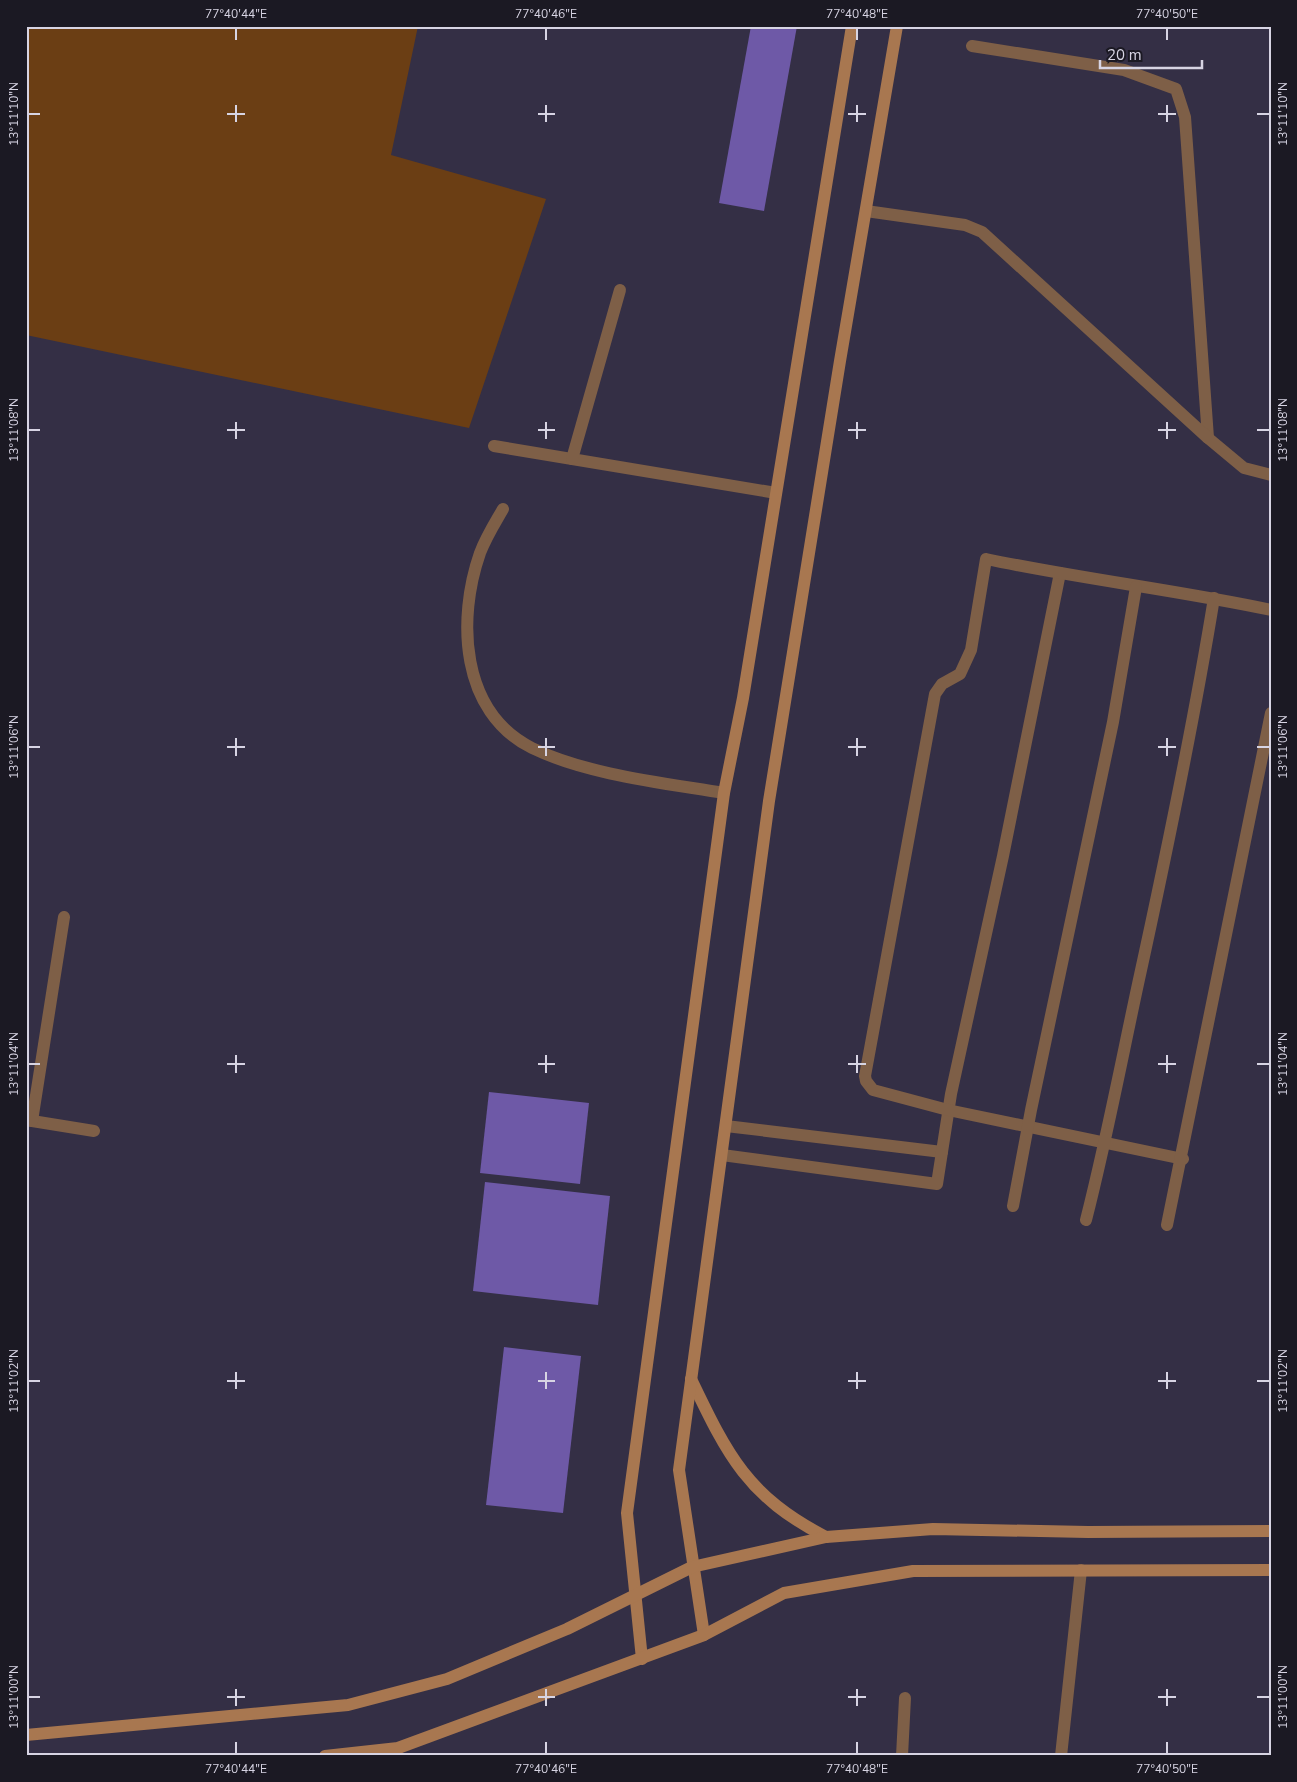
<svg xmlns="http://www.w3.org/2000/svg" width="1297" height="1782" font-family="'Nunito Sans',sans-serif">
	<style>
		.green { fill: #6b3e14 }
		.building { fill: #6e59a7 }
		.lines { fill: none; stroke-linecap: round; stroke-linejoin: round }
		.service { stroke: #7e5f47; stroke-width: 12 }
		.minor { stroke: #7e5f47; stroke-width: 12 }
		.secondary { stroke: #a87750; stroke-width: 12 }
		.ticks { fill: none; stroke: #d7d4e3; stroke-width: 2 }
		.neatline { fill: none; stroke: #d7d4e3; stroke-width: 2 }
		.ticks-label { font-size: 12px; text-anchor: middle; fill: #d7d4e3 }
	</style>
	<rect width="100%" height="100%" fill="#342f45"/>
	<path class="green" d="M26 26H418L391 155 546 199 469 428 26 335Z"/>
	<g class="building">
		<path d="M751 26H797L764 211 719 203Z"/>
		<path d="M489 1092 589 1103 580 1184 480 1173Z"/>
		<path d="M485 1182 610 1196 598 1305 473 1291Z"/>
		<path d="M504 1347 581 1356 563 1513 486 1505Z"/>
	</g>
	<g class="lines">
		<g class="service">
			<path d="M494 446 776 493"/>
			<path d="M572 459 620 290"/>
			<path d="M503 509C495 523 486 537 480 553 457 619 460 712 532 748 588 775 664 783 724 793"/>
			<path d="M726 1126 942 1152"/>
			<path d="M722 1155 937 1184 951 1094 1003 856 1060 573"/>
			<path d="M1183 1159 948 1110 873 1090 866 1081 865 1076 935 694 942 684 960 674 971 650 986 559C1081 579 1177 590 1271 610"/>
			<path d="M1013 1206 1031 1110 1113 722 1136 587"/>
			<path d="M1086 1220C1106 1142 1121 1063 1138 984 1166 856 1193 727 1214 598"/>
			<path d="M1167 1225 1271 713"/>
		</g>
		<g class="minor">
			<path d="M972 46 1124 70 1176 89 1185 117 1208 438"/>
			<path d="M866 211 965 225 982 232 1208 438 1244 468 1271 475"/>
			<path d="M26 1120 94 1131"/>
			<path d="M32 1121 64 917"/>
			<path d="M902 1756 905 1698"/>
			<path d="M1061 1756 1081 1570"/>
		</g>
		<g class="secondary">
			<path d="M691 1379C728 1456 747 1496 826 1537"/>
			<path d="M704 1635 679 1470 769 801 840 361 897 26"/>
			<path d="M642 1659 627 1513 724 793 743 698 852 26"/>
			<path d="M26 1735 348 1705 447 1679 567 1629 692 1567 826 1537 933 1529 1088 1532 1271 1531"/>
			<path d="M325 1756 398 1748 704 1635 784 1593 913 1571 1271 1570"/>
		</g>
	</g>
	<path class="ticks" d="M236 28V40M546 28V40M857 28V40M1167 28V40M236 105V122M546 105V122M857 105V122M1167 105V122M28 114H40M227 114H245M538 114H555M848 114H866M1158 114H1176M1257 114H1270M236 422V439M546 422V439M857 422V439M1167 422V439M28 430H40M227 430H245M538 430H555M848 430H866M1158 430H1176M1257 430H1270M236 738V756M546 738V756M857 738V756M1167 738V756M28 747H40M227 747H245M538 747H555M848 747H866M1158 747H1176M1257 747H1270M236 1055V1073M546 1055V1073M857 1055V1073M1167 1055V1073M28 1064H40M227 1064H245M538 1064H555M848 1064H866M1158 1064H1176M1257 1064H1270M236 1372V1389M546 1372V1389M857 1372V1389M1167 1372V1389M28 1381H40M227 1381H245M538 1381H555M848 1381H866M1158 1381H1176M1257 1381H1270M236 1689V1706M546 1689V1706M857 1689V1706M1167 1689V1706M28 1697H40M227 1697H245M538 1697H555M848 1697H866M1158 1697H1176M1257 1697H1270M236 1742V1754M546 1742V1754M857 1742V1754M1167 1742V1754"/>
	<rect width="1297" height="1782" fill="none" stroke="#1b1923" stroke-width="55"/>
	<path d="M1100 60v8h102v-8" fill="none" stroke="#d7d4e3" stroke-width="2.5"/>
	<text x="1107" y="60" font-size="15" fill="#d7d4e3" stroke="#1b1923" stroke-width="4" paint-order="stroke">20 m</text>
	<rect x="28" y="28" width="1242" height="1726" class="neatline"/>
	<g class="ticks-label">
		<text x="236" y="18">77°40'44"E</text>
		<text x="546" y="18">77°40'46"E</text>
		<text x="857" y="18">77°40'48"E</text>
		<text x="1167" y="18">77°40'50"E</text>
		<text transform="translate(14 114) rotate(-90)" y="4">13°11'10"N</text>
		<text transform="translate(1283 114) rotate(-90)" y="4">13°11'10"N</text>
		<text transform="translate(14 430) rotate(-90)" y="4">13°11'08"N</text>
		<text transform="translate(1283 430) rotate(-90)" y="4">13°11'08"N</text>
		<text transform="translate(14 747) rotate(-90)" y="4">13°11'06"N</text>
		<text transform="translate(1283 747) rotate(-90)" y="4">13°11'06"N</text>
		<text transform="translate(14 1064) rotate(-90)" y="4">13°11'04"N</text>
		<text transform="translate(1283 1064) rotate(-90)" y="4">13°11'04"N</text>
		<text transform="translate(14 1381) rotate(-90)" y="4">13°11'02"N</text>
		<text transform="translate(1283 1381) rotate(-90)" y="4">13°11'02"N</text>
		<text transform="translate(14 1697) rotate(-90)" y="4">13°11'00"N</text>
		<text transform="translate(1283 1697) rotate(-90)" y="4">13°11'00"N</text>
		<text x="236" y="1773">77°40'44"E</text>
		<text x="546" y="1773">77°40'46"E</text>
		<text x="857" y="1773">77°40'48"E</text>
		<text x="1167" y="1773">77°40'50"E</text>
	</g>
</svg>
